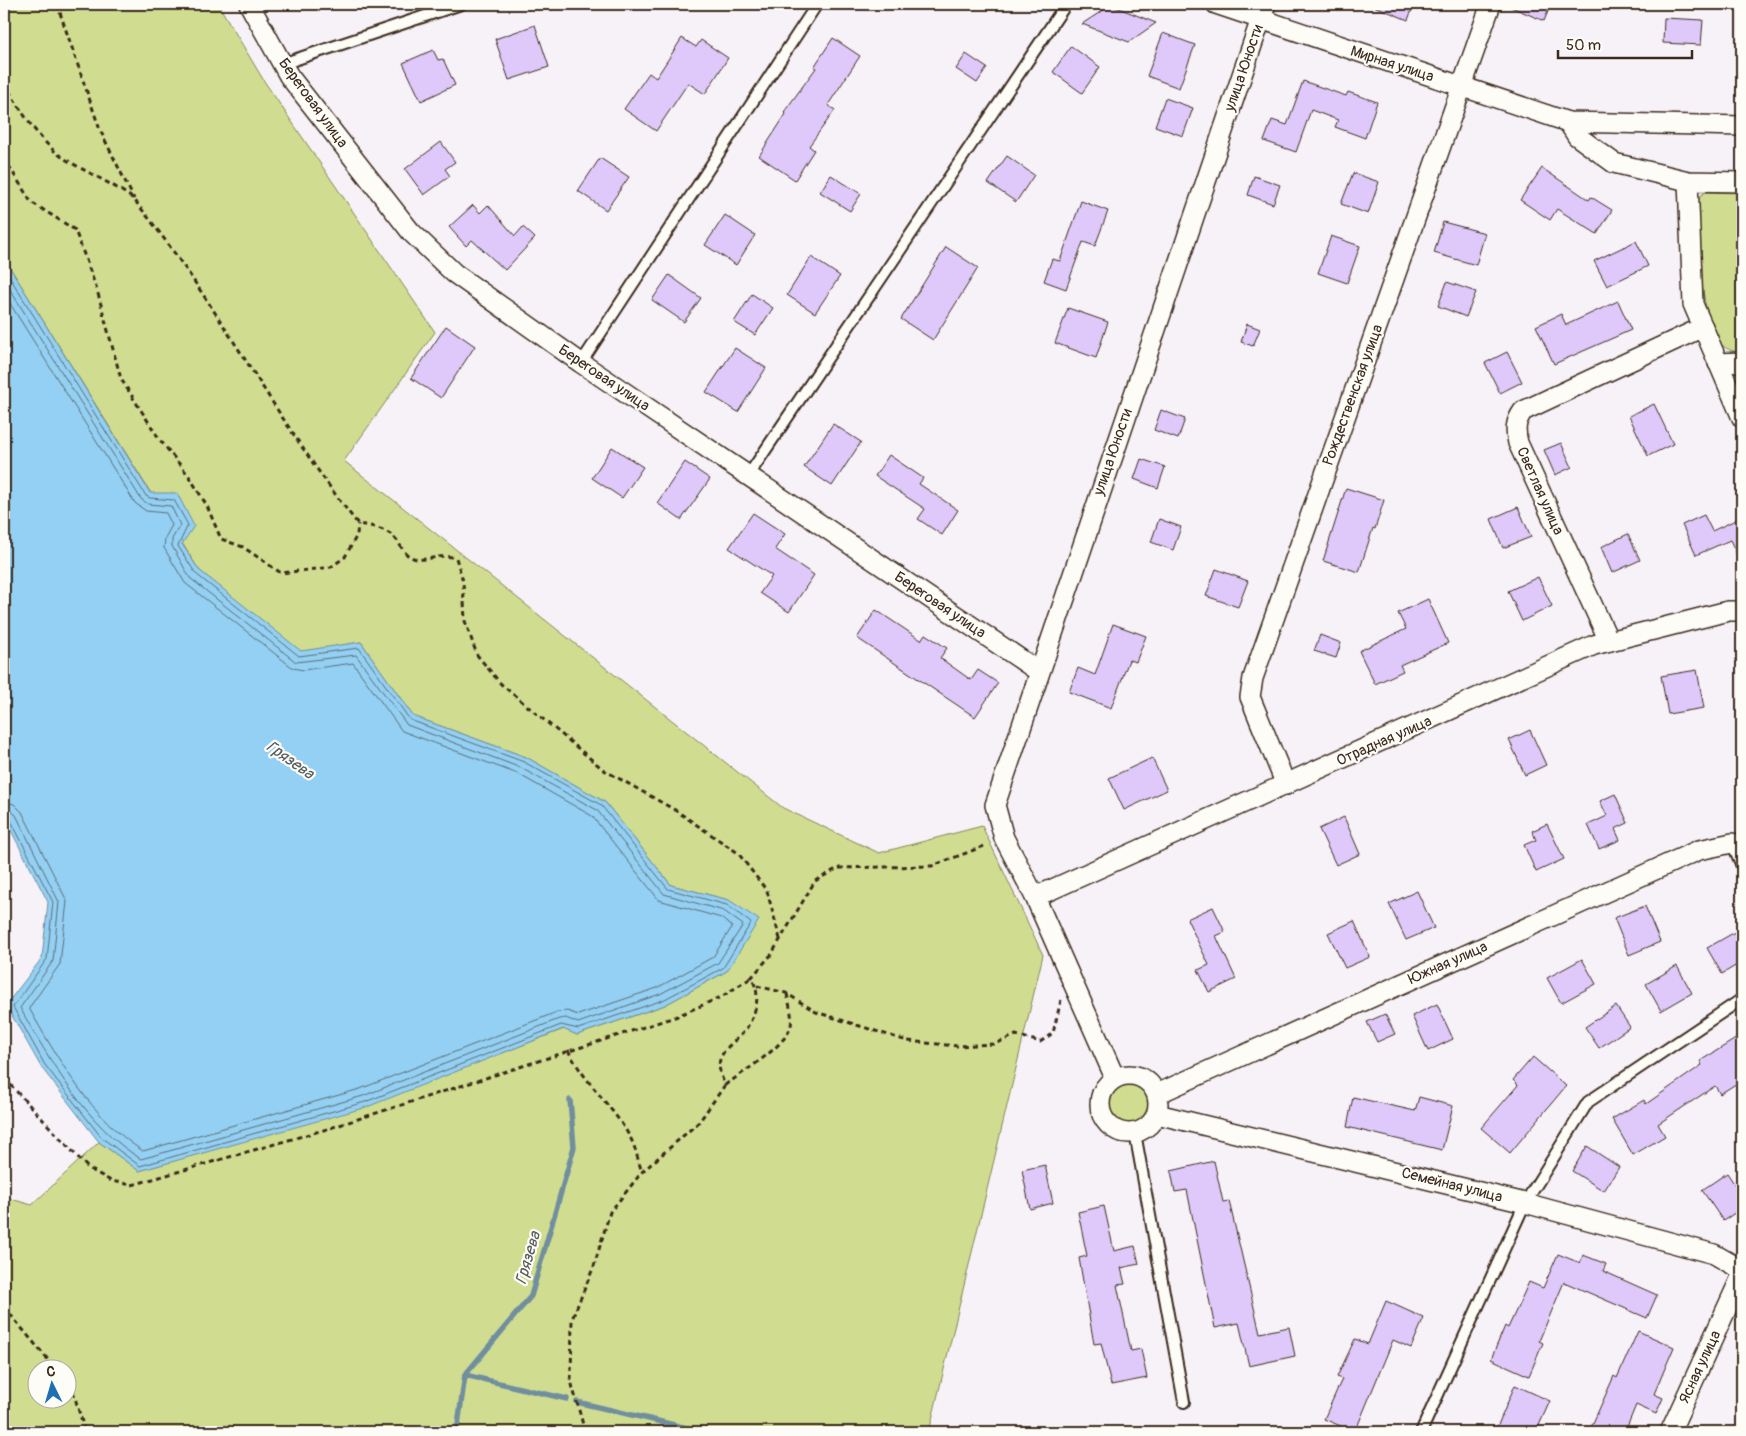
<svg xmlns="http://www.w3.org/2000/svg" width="1746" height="1436" font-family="Pangolin,sans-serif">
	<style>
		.green { fill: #d0dd90; stroke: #868457; fill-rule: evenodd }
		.water { fill: #93d0f3; stroke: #708e9e }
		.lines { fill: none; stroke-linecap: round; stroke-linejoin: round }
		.shore { stroke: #5e6c73; stroke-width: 1 }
		.stream { stroke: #708e9e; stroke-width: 5.5 }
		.building { fill: #dec9fa; stroke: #3b2a1e }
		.service-casing { stroke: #3b2a1e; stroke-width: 14 }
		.minor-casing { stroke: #3b2a1e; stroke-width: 22 }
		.path { stroke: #3b2a1e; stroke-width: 3; stroke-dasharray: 5 4; stroke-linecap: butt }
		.service { stroke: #fdfcf7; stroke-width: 10 }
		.minor { stroke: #fdfcf7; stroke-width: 19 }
		.labels { text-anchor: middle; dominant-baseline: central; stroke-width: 4.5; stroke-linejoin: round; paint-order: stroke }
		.street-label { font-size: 15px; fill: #3b2a1e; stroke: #fdfcf7 }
		.water-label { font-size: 16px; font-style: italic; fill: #555c5e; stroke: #fdfcf7 }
	</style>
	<rect width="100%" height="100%" fill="#f7f2f8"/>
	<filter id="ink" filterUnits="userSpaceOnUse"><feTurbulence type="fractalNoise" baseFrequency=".02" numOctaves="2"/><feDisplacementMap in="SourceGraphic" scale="10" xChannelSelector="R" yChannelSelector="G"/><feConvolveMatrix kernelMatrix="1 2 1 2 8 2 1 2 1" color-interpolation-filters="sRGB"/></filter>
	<g filter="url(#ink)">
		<g class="green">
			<path d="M4 4H218L264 81 435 332 344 461 783 808 879 853 982 826 1043 955 929 1432H4V1197L32 1205 99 1142 139 1171 381 1100 564 1029 577 1035 665 1005 727 971 729 900 671 885 605 802 526 757 413 716 361 642 301 652 199 570 4 258ZM38 1368H68V1398H38Z"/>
			<path d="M1705 192 1742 193V353C1734 351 1724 350 1719 341 1697 307 1700 240 1697 199Z"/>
			<circle cx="1129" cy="1104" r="19"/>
		</g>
		<path class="water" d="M4 258 150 493H177L194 526 182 544 199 570 301 651 361 642 413 716 526 757 605 802 671 885 729 900 759 920 727 971 665 1005 577 1035 563 1029 367 1107 139 1171 99 1142 41 1067 6 1005 42 958 48 902 4 817Z"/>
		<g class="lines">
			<g class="shore">
				<path d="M4 268 146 496 150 498 174 500 188 525 178 546 196 574 299 656 359 648 410 720 524 762 601 805 668 889 727 905 751 923 723 968 663 1000 578 1029 561 1025 365 1102 140 1166 102 1138 45 1065 13 1007 47 959 53 902 10 819 4 816"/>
				<path d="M4 280 141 499 148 504 171 506 180 525 172 539V546L190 578 296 662 356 655 407 725 521 768 597 810 664 894 724 911 743 925 718 963 660 994 578 1023 566 1018 559 1019 363 1096 141 1159C87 1126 51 1062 20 1008L53 961 59 902 16 815 10 810 4 809"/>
				<path d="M4 294 135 503 146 511 166 513 172 525 165 538 164 548 185 583 293 668 303 670 353 663 402 731 518 774 592 816 659 900 721 918 732 927 713 957 657 988 578 1015 567 1011 557 1012 360 1089 143 1151C93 1120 57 1058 29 1008L60 964 67 901 22 812 14 804 4 802"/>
			</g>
			<g class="stream">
				<path d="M465 1375 567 1399"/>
				<path d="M577 1402 704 1432"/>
				<path d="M457 1432 465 1375 531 1296 574 1147 570 1100"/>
			</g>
		</g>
		<g class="building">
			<path d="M1369 4H1414L1408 20Z"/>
			<path d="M1504 4H1551L1544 21Z"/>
			<path d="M1111 5 1156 23 1129 42 1082 24Z"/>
			<path d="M1664 18 1703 20 1701 45 1663 43Z"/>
			<path d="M535 25 549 67 509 80 495 39Z"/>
			<path d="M1163 33 1195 45 1179 88 1147 76Z"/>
			<path d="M682 38 696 47 701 40 728 58 705 94 688 83 656 131 624 109 649 73 656 78Z"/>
			<path d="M833 38 860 56 828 105 835 110 809 146 814 150 795 180 759 156 786 114 784 112 816 68 814 67Z"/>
			<path d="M1071 46 1100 67 1082 93 1053 72Z"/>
			<path d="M433 50 438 60 443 59 455 85 421 101 403 63Z"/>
			<path d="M966 54 987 68 977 83 956 69Z"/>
			<path d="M1303 81 1346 96 1348 92 1377 102 1365 138 1335 127 1338 120 1311 110 1296 152 1264 141 1272 120 1287 125Z"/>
			<path d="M1165 98 1193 108 1183 136 1155 126Z"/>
			<path d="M441 142 455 162 445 169 450 176 424 195 405 169Z"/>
			<path d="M1007 156 1034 175 1016 202 988 183Z"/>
			<path d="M600 158 629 177 606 210 578 191Z"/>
			<path d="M1542 168 1589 200 1591 197 1612 210 1597 234 1557 209 1550 220 1520 200Z"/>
			<path d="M1353 173 1379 182 1368 214 1341 204Z"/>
			<path d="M831 175 861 194 850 211 820 192Z"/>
			<path d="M1254 176 1280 185 1273 204 1248 195Z"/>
			<path d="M1081 201 1108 211 1095 246 1083 242 1066 289 1044 281 1052 259 1060 261Z"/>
			<path d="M473 205 480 213 488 205 515 236 523 227 535 238 505 270 472 240 466 246 449 227Z"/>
			<path d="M725 215 755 235 736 265 705 245Z"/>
			<path d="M1443 222 1485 233 1476 265 1434 253Z"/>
			<path d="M1331 236 1360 246 1347 283 1318 273Z"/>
			<path d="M1636 241 1648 266 1607 286 1594 261Z"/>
			<path d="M946 247 978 268 933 340 901 319Z"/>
			<path d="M811 257 840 276 815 313 787 295Z"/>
			<path d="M669 275 701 298 684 322 652 300Z"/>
			<path d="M1447 282 1476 292 1466 317 1438 306Z"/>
			<path d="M752 294 773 308 755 335 734 322Z"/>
			<path d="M1618 301 1631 330 1554 364 1536 326 1561 314 1566 325Z"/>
			<path d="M1068 308 1108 322 1096 358 1055 343Z"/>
			<path d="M1247 324 1260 329 1253 346 1241 342Z"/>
			<path d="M446 326 475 346 441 398 411 378Z"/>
			<path d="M735 348 766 368 738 412 706 392Z"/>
			<path d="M1507 352 1522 382 1500 393 1485 363Z"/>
			<path d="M1654 404 1673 444 1648 456 1629 416Z"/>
			<path d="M1161 410 1185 419 1178 439 1154 430Z"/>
			<path d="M833 424 861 442 832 486 804 467Z"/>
			<path d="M1561 443 1572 467 1555 475 1544 450Z"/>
			<path d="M612 447 643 467 622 498 592 478Z"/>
			<path d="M889 455 923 478 919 484 958 510 942 535 918 519 925 509 875 476Z"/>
			<path d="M1141 459 1165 467 1158 488 1134 479Z"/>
			<path d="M685 462 710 479 681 520 657 503Z"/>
			<path d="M1346 488 1384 500 1375 529 1373 528 1359 572 1323 561Z"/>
			<path d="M1518 507 1531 537 1503 548 1491 519Z"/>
			<path d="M753 513 785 534 775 549 814 575 789 612 760 593 772 576 729 548Z"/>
			<path d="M1704 515 1712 531 1742 517V565L1730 540 1696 555 1682 525Z"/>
			<path d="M1159 519 1181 527 1173 550 1151 542Z"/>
			<path d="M1628 534 1640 560 1612 573 1601 547Z"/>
			<path d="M1216 569 1248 581 1238 607 1206 596Z"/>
			<path d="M1538 577 1552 606 1522 621 1508 591Z"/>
			<path d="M1428 599 1448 643 1400 665 1403 671 1375 684 1359 651 1406 629 1398 613Z"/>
			<path d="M876 610 921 640 925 634 947 648 940 658 971 680 978 670 998 683 975 717 857 638Z"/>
			<path d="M1113 624 1146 636 1136 662 1129 660 1111 708 1069 692 1078 668 1095 675Z"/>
			<path d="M1320 635 1341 643 1336 658 1314 651Z"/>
			<path d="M1697 670 1704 708 1668 714 1661 676Z"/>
			<path d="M1530 730 1546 765 1525 775 1509 740Z"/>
			<path d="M1152 758 1167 790 1124 810 1109 778Z"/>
			<path d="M1615 794 1628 823 1615 829 1620 840 1599 849 1588 825 1607 816 1600 801Z"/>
			<path d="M1344 817 1360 854 1336 865 1319 829Z"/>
			<path d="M1547 824 1564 859 1536 872 1524 845 1536 840 1532 831Z"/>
			<path d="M1417 891 1434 928 1406 940 1389 904Z"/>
			<path d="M1645 906 1660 942 1629 955 1614 918Z"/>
			<path d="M1213 907 1225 932 1216 936 1236 979 1209 992 1198 970 1209 965 1187 919Z"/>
			<path d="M1354 921 1370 957 1345 968 1328 933Z"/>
			<path d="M1742 928V962L1722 974 1707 948Z"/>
			<path d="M1582 959 1596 984 1561 1003 1547 978Z"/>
			<path d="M1677 966 1692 993 1661 1011 1646 984Z"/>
			<path d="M1437 1004 1453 1039 1428 1051 1412 1016Z"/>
			<path d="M1616 1006 1630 1027 1599 1048 1585 1027Z"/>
			<path d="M1385 1014 1395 1034 1377 1042 1367 1022Z"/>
			<path d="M1742 1035V1080L1720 1094 1715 1086 1658 1124 1665 1136 1633 1155 1612 1119 1644 1100 1646 1104 1702 1065 1700 1061Z"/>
			<path d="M1533 1057 1566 1086 1510 1153 1481 1128 1518 1085 1513 1080Z"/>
			<path d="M1353 1097 1415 1111 1419 1097 1453 1106 1442 1150 1347 1127Z"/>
			<path d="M1587 1146 1619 1167 1604 1191 1572 1171Z"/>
			<path d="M1214 1161 1223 1202 1229 1201 1260 1333 1289 1327 1295 1356 1249 1366 1239 1323 1215 1328 1187 1190 1175 1192 1171 1171Z"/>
			<path d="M1045 1165 1053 1203 1030 1209 1022 1170Z"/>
			<path d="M1727 1173 1742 1195V1208L1723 1221 1702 1190Z"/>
			<path d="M1104 1206 1114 1251 1135 1246 1139 1264 1121 1268 1125 1284 1117 1285 1131 1351 1141 1349 1147 1378 1111 1385 1101 1343 1094 1344 1079 1258 1087 1256 1078 1212Z"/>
			<path d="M1558 1254 1580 1263 1583 1255 1606 1264 1603 1271 1657 1295 1647 1318 1564 1282 1539 1341 1543 1343 1529 1376 1491 1359 1505 1326 1508 1328 1529 1282 1543 1288Z"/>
			<path d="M1386 1301 1424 1318 1411 1348 1393 1340 1355 1432 1324 1419 1342 1379 1337 1377 1355 1339 1368 1344Z"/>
			<path d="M1638 1331 1674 1347 1654 1394 1663 1398 1656 1414 1636 1405 1625 1432H1589L1614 1376 1617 1378Z"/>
			<path d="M1515 1385 1550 1401 1536 1432H1495Z"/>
		</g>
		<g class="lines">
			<g class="service-casing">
				<g id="service">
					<path d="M282 64 461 4"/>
					<path d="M581 363 817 4"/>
					<path d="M748 476 1066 4"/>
					<path d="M1732 843 1742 866"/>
					<path d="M1135 1133 1184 1402"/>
					<path d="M1421 1432 1525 1203 1588 1102 1742 999"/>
				</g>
			</g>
			<g class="minor-casing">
				<g id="minor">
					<path d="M249 4 289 76 411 232 454 273 581 363 1038 671"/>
					<path d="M1216 4 1568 122 1742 126"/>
					<path d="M1568 122 1577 136 1614 163 1688 181 1742 182"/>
					<path d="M1688 181 1693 304 1742 418"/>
					<path d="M1718 363 1742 362"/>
					<path d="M1609 641 1518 443C1515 430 1515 422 1523 411L1703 327"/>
					<path d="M1286 785 1250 697 1253 678 1491 4"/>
					<path d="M1035 897 1594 645 1728 611H1742"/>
					<circle cx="1129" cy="1104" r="29"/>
					<path d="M1115 1078 1035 897 1004 838 995 805 1266 4"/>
					<path d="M1157 1094 1699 850 1732 843 1742 845"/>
					<path d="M1157 1114 1525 1203 1714 1254 1742 1270"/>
					<path d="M1670 1432 1742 1275"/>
				</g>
			</g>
			<g class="path">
				<path d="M57 4 100 130 134 199"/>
				<path d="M4 83C21 110 36 138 62 157 79 169 125 189 136 202 218 304 277 422 358 524 371 526 385 528 395 538 402 546 404 557 417 559 430 561 440 553 456 558L463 581 465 621 477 655 501 684 604 770 675 810 738 853 767 891 780 939"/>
				<path d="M4 158 31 202 75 230 97 290 121 379 160 440 189 476 207 506 221 539 243 547 281 573 308 570 331 567 345 557 357 535 358 524"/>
				<path d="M757 986 786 993 816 1012 907 1041 957 1046 995 1044 1016 1035 1040 1042 1053 1033 1061 1000"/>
				<path d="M568 1050C584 1082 613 1106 631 1139 636 1149 638 1161 642 1172"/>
				<path d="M4 1078 88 1168 111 1181 132 1185 327 1129 675 1017 721 997 751 978"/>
				<path d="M725 1085C742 1073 782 1048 790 1029 794 1019 789 1004 787 994"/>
				<path d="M4 1307 55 1368"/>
				<path d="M68 1384 73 1391 85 1432"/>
				<path d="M585 1432 571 1381 572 1319 594 1266 610 1212 642 1172 699 1122 725 1085C721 1076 716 1065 722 1055 727 1045 739 1039 746 1029 756 1014 762 993 751 978L771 955 815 881 838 868 932 866 987 845"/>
			</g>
			<use href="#service" class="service"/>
			<use href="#minor" class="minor"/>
		</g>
	</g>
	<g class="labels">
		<g class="street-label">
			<text transform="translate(1392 64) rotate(18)">Мирная улица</text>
			<text transform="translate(1244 68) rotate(-71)">улица Юности</text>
			<text transform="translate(313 103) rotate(54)">Береговая улица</text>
			<text transform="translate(604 378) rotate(34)">Береговая улица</text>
			<text transform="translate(1353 395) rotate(-70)">Рождественская улица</text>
			<text transform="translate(1113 452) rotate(-71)">улица Юности</text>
			<text transform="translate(1540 491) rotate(66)">Светлая улица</text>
			<text transform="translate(940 605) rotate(34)">Береговая улица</text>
			<text transform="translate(1384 741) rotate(-24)">Отрадная улица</text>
			<text transform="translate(1448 963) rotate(-24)">Южная улица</text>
			<text transform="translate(1452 1185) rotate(14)">Семейная улица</text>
			<text transform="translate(1700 1367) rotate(-65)">Ясная улица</text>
		</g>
		<g class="water-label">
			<text transform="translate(290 760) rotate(35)">Грязева</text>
			<text transform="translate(528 1258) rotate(-74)">Грязева</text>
		</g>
	</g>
	<rect width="1746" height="1436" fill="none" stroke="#fdfcf7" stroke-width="20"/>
	<rect x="10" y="10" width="1726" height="1416" fill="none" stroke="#3b2a1e" stroke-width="2" filter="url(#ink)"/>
	<g transform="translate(52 1384) rotate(355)"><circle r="24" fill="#fdfcf7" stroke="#afa8a0"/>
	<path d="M0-4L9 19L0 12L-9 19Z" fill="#1f6fb2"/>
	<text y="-8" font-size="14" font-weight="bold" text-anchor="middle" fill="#3b2a1e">С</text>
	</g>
	<path d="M1558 50v8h134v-8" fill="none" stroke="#3b2a1e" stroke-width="2.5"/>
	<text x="1566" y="50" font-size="15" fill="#3b2a1e" stroke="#fdfcf7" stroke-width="4" paint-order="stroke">50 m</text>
</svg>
